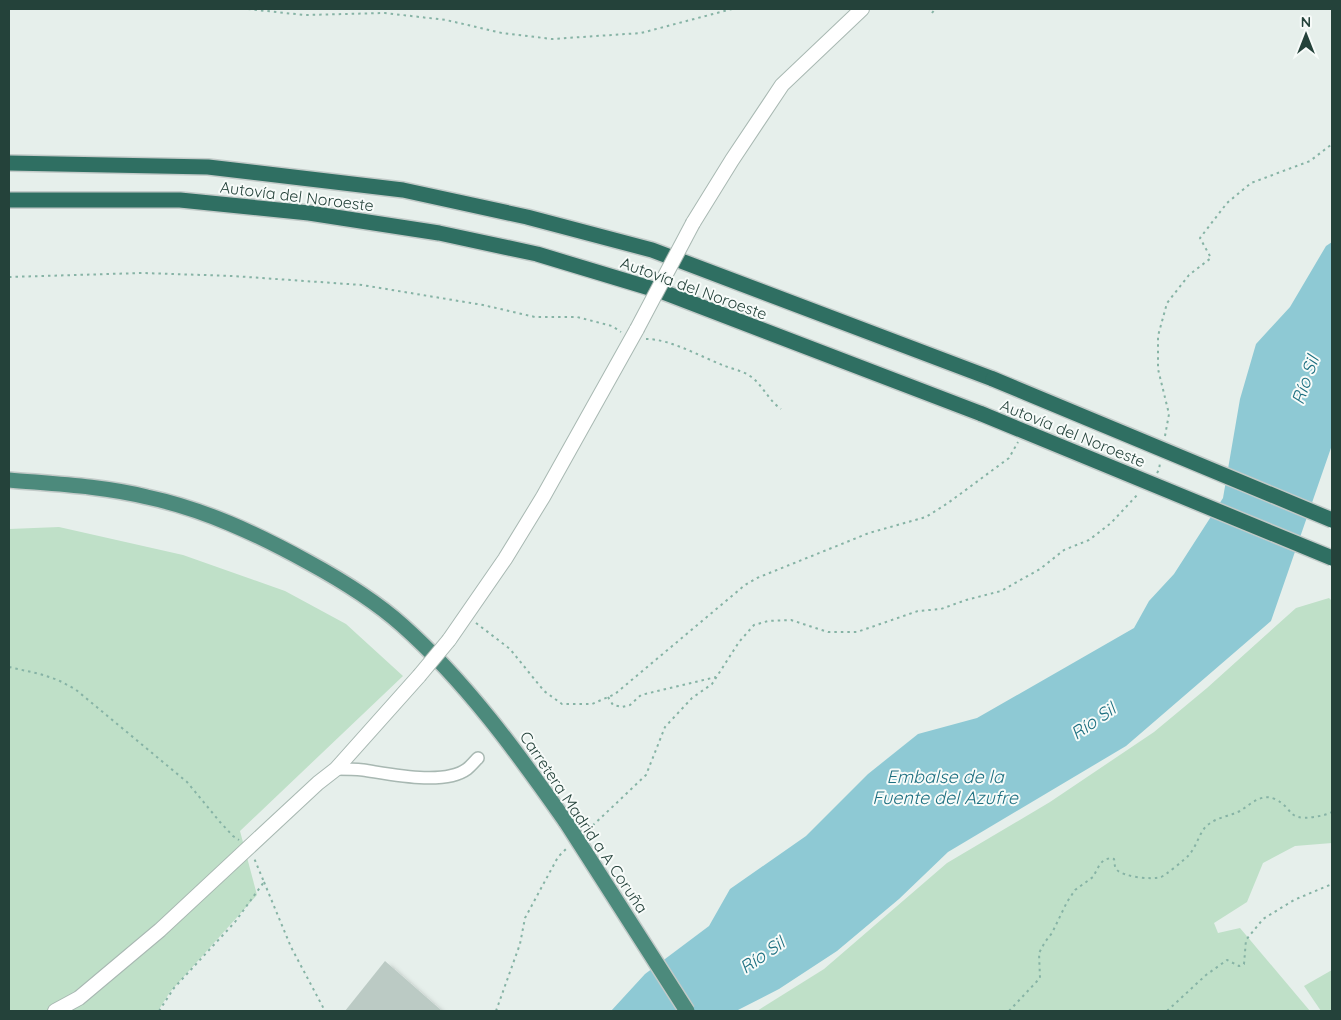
<svg xmlns="http://www.w3.org/2000/svg" width="1341" height="1020" font-family="Quicksand,sans-serif">
	<style>
		.green { fill: #bfe0c8 }
		.water { fill: #8ec9d4 }
		.building { fill: #bbcac4; filter: url(#shadow) }
		.lines { fill: none; stroke-linecap: round; stroke-linejoin: round }
		.minor-casing { stroke: #a8b8b2; stroke-width: 14 }
		.tertiary-casing { stroke: #a8b8b2; stroke-width: 16 }
		.trunk-casing { stroke: #c2cac8; stroke-width: 18 }
		.motorway-casing { stroke: #c2cac8; stroke-width: 18 }
		.path { stroke: #86b3a5; stroke-width: 2; stroke-dasharray: 2.5 4; stroke-linecap: butt }
		.minor { stroke: #fff; stroke-width: 11 }
		.tertiary { stroke: #fff; stroke-width: 14 }
		.trunk { stroke: #4c8a7c; stroke-width: 15 }
		.motorway { stroke: #2f6f62; stroke-width: 15 }
		.tertiary-bridge-casing { stroke: #a8b8b2; stroke-width: 16; stroke-linecap: butt }
		.trunk-bridge-casing { stroke: #c2cac8; stroke-width: 18; stroke-linecap: butt }
		.motorway-bridge-casing { stroke: #c2cac8; stroke-width: 18; stroke-linecap: butt }
		.tertiary-bridge { stroke: #fff; stroke-width: 14 }
		.trunk-bridge { stroke: #4c8a7c; stroke-width: 15 }
		.motorway-bridge { stroke: #2f6f62; stroke-width: 15 }
		.labels { text-anchor: middle; dominant-baseline: central; stroke-width: 4; stroke-linejoin: round; paint-order: stroke }
		.street-label { font-size: 16px; fill: #24423a; stroke: #f7fbf9 }
		.water-label { font-size: 18px; font-style: italic; fill: #1c6f80; stroke: #f7fbf9 }
	</style>
	<defs>
		<filter id="shadow"><feDropShadow dx="4.5" dy="4.5" stdDeviation="2.5" flood-color="#0004"/></filter>
	</defs>
	<rect width="100%" height="100%" fill="#e6efeb"/>
	<g class="green">
		<path d="M59 527 183 555 285 591 346 624 403 676 240 831 257 895 170 992 158 1011H9V529Z"/>
		<path d="M1329 598 1332 601V843L1295 846 1263 863 1247 902 1214 923 1218 933 1240 928 1310 1011H757L824 969 947 863 1050 802 1154 732 1207 688 1296 608Z"/>
		<path d="M1332 970V1011H1321L1304 986Z"/>
	</g>
	<path class="water" d="M1332 242V445L1271 621 1126 746 948 852 899 899 837 951 779 989 736 1011H611L645 974 709 926 730 889 806 836 868 774 918 734 977 718 1134 628 1149 601 1174 574 1223 498 1240 399 1256 344 1290 307 1326 246Z"/>
	<path class="building" d="M385 961 442 1011H345Z"/>
	<g class="lines">
		<g class="minor-casing">
			<path id="minor" d="M336 769C345 769 354 769 363 770 390 774 444 786 467 769 471 766 474 762 478 758"/>
		</g>
		<g class="tertiary-casing">
			<g id="tertiary">
				<path d="M693 223 732 160 782 85 862 9"/>
				<path d="M449 640 505 559 543 497 637 329"/>
				<path d="M55 1011 79 998 160 930 318 783 336 769 419 676"/>
			</g>
		</g>
		<g class="trunk-casing">
			<path id="trunk" d="M9 480C55 484 102 486 147 497 204 509 257 534 308 562 341 580 374 600 402 625 466 682 517 752 566 822"/>
		</g>
		<g class="motorway-casing">
			<g id="motorway">
				<path d="M9 163 208 167 403 190 527 217 652 250 993 379"/>
				<path d="M9 200H180L309 213 439 233 537 254 663 292 982 414"/>
			</g>
		</g>
		<g class="path">
			<path d="M248 9 304 15 385 13 446 20 502 33 552 39 641 33 732 9"/>
			<path d="M932 13 935 9"/>
			<path d="M9 277 142 273 233 276 362 285 483 305 535 317H577L612 326 621 332"/>
			<path d="M646 339C671 339 701 357 725 366 733 369 743 371 750 376 763 385 768 400 781 409"/>
			<path d="M1165 436 1169 414 1158 369V336L1167 303 1189 275 1211 258 1200 238 1227 203 1251 183 1310 161 1332 144"/>
			<path d="M1157 473 1159 470 1160 463"/>
			<path d="M476 623 510 649 544 691 562 704H592L615 694 745 585 757 578 869 533 926 517 948 503 1009 458 1018 442"/>
			<path d="M9 667 40 674 58 680 75 689 187 782 220 822 233 836 239 840"/>
			<path d="M608 697 613 705 622 707 630 705 641 695 716 677"/>
			<path d="M588 830 646 775 665 727 692 698 712 684 739 642 754 625 768 621 791 620 828 632H857L918 611 941 609 966 600 1001 591 1040 569 1064 550 1089 540 1111 523 1139 493"/>
			<path d="M264 882 291 947 325 1011"/>
			<path d="M159 1011 174 988 235 922 264 882 254 858"/>
			<path d="M496 1011 520 944 525 918 558 857 567 848"/>
			<path d="M1009 1011 1040 978 1039 953 1045 942 1052 933 1067 902 1075 890 1093 877 1100 864 1104 860 1110 858 1114 859C1115 863 1114 867 1117 870 1124 877 1152 880 1161 877 1166 875 1184 860 1188 856 1197 847 1200 829 1209 824 1218 817 1230 816 1240 811 1251 804 1261 793 1275 799 1294 808 1286 821 1314 817 1320 816 1326 815 1332 812"/>
			<path d="M1167 1011 1206 975 1227 960 1239 966 1244 964 1246 940 1263 919 1294 900 1332 884"/>
		</g>
		<use href="#minor" class="minor"/>
		<use href="#tertiary" class="tertiary"/>
		<use href="#trunk" class="trunk"/>
		<use href="#motorway" class="motorway"/>
		<g class="tertiary-bridge-casing">
			<g id="tertiary-bridge">
				<path d="M637 329 693 223"/>
				<path d="M419 676 449 640"/>
			</g>
		</g>
		<g class="trunk-bridge-casing">
			<path id="trunk-bridge" d="M566 822 687 1011"/>
		</g>
		<g class="motorway-bridge-casing">
			<g id="motorway-bridge">
				<path d="M993 379 1332 520"/>
				<path d="M982 414 1332 558"/>
			</g>
		</g>
		<use href="#tertiary-bridge" class="tertiary-bridge"/>
		<use href="#trunk-bridge" class="trunk-bridge"/>
		<use href="#motorway-bridge" class="motorway-bridge"/>
	</g>
	<g class="labels">
		<g class="street-label">
			<text transform="translate(297 196) rotate(7)">Autovía del Noroeste</text>
			<text transform="translate(694 288) rotate(20)">Autovía del Noroeste</text>
			<text transform="translate(1073 433) rotate(22)">Autovía del Noroeste</text>
			<text transform="translate(584 822) rotate(56)">Carretera Madrid a A Coruña</text>
		</g>
		<g class="water-label">
			<text transform="translate(1305 380) rotate(-71)">Río Sil</text>
			<text transform="translate(1093 721) rotate(-35)">Río Sil</text>
			<text x="945" y="776">Embalse de la<tspan x="945" dy="21">Fuente del Azufre</tspan></text>
			<text transform="translate(762 955) rotate(-35)">Río Sil</text>
		</g>
	</g>
	<rect width="1341" height="1020" fill="none" stroke="#24423a" stroke-width="20"/>
	<g transform="translate(1306 35)" stroke="#f7fbf9" stroke-width="4" paint-order="stroke">
	<path d="M0-4L9 19L0 12L-9 19Z" fill="#24423a"/>
	<text y="-8" font-size="14" font-weight="bold" text-anchor="middle" fill="#24423a">N</text>
	</g>
</svg>
